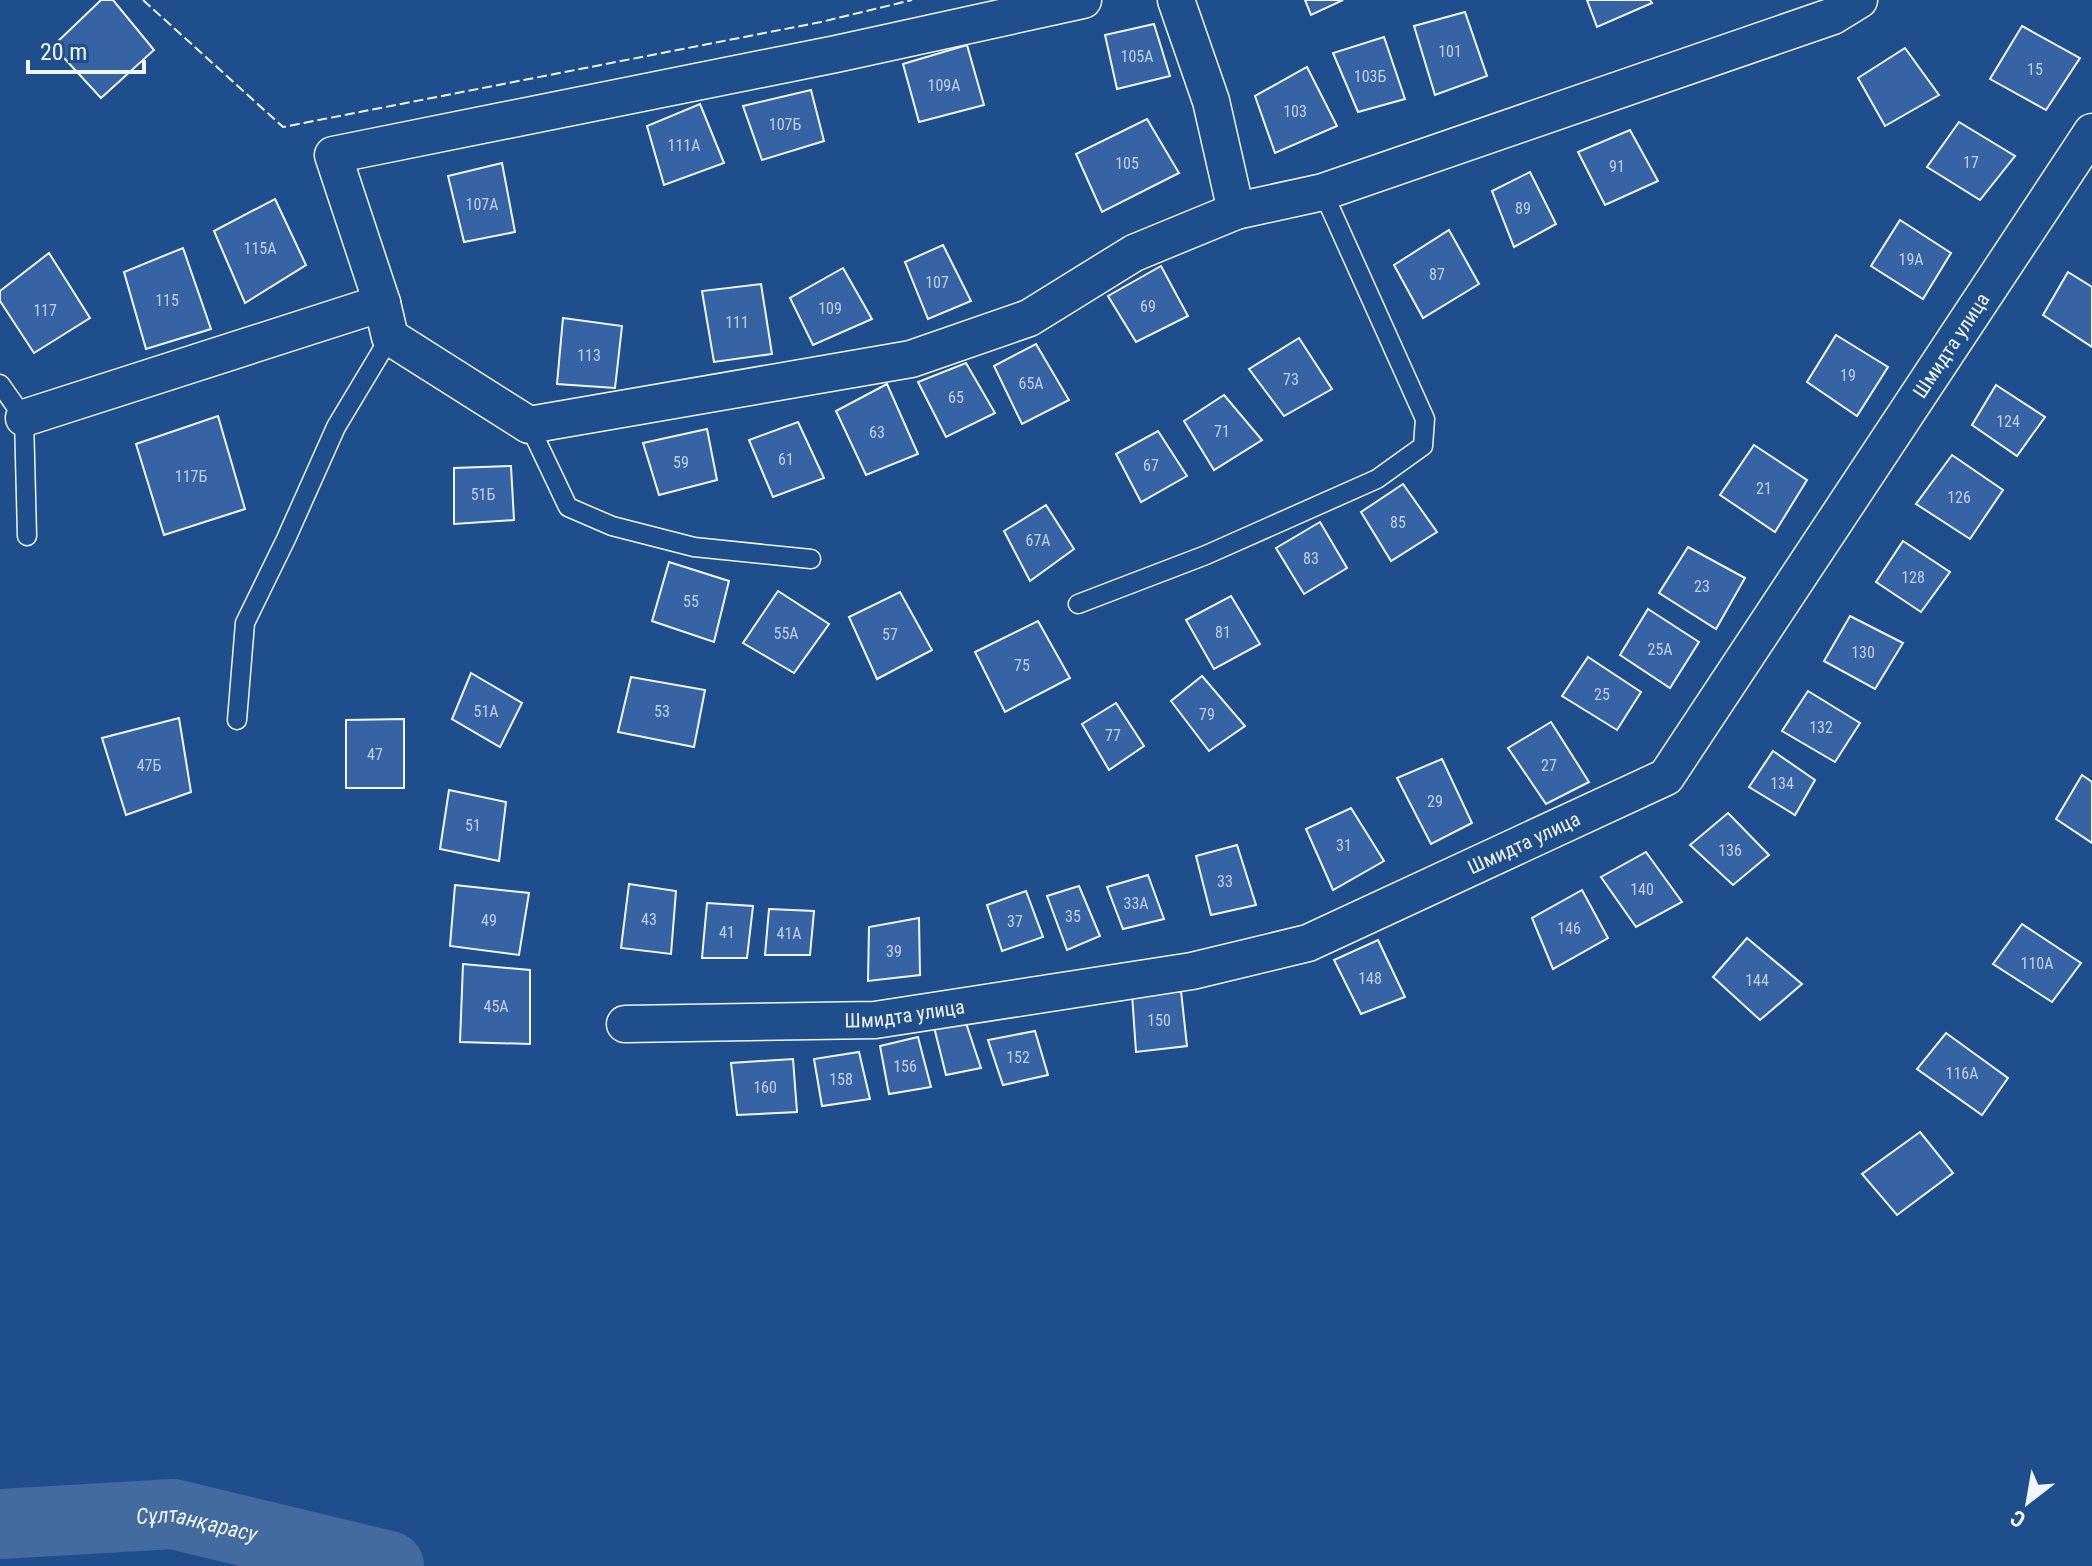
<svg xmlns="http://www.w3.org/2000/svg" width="2092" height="1566" font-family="'Roboto Condensed',sans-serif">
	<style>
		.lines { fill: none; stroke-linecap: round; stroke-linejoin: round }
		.river { stroke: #446ba0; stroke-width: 70 }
		.building { fill: #3563a3; stroke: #f2f6ff; stroke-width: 2 }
		.service-casing { stroke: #f2f6ff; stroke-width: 21 }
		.minor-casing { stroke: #f2f6ff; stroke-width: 39 }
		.service { stroke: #1f4e8c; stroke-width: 18 }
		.minor { stroke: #1f4e8c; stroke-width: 36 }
		.fence { stroke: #f2f6ff; stroke-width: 2; stroke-dasharray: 10 4; stroke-linecap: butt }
		.labels { text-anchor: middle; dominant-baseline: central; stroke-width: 6; stroke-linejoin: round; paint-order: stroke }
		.number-label { font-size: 16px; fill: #c3d1e8 }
		.street-label { font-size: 20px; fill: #f2f6ff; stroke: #1f4e8c }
		.water-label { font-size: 22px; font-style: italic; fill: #f2f6ff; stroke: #1f4e8c }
	</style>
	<rect width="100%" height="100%" fill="#1f4e8c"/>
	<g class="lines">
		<path class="river" id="s1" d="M0 1524 173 1514 389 1566"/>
	</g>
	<g class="building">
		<path d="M101 0H113L154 50 101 98 53 46Z"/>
		<path d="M1305 0H1343L1311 15Z"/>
		<path d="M1587 0H1650L1652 3 1597 27Z"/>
		<path d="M1465 12 1487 76 1435 95 1414 26Z"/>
		<path d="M1154 24 1170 76 1117 89 1105 35Z"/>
		<path d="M2022 26 2080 58 2046 110 1990 79Z"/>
		<path d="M1384 37 1405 99 1358 112 1333 53Z"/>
		<path d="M967 45 984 105 919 122 903 64Z"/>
		<path d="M1905 48 1939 95 1885 126 1858 78Z"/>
		<path d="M1307 67 1337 126 1275 153 1255 96Z"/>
		<path d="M811 90 824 141 762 160 743 106Z"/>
		<path d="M700 104 724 163 664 185 647 126Z"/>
		<path d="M1147 119 1179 173 1102 212 1076 154Z"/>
		<path d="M1959 122 2015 156 1980 200 1927 167Z"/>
		<path d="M1630 130 1658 181 1605 205 1578 152Z"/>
		<path d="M502 163 515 232 464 242 448 176Z"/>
		<path d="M1530 172 1556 224 1514 247 1492 191Z"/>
		<path d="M275 199 306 265 245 303 214 231Z"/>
		<path d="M1900 220 1951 253 1923 299 1871 266Z"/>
		<path d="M1449 230 1479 284 1423 318 1394 265Z"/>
		<path d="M943 245 971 301 928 319 905 262Z"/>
		<path d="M183 248 211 329 146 349 124 272Z"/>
		<path d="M49 253 90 318 34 353 0 301V291Z"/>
		<path d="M1161 266 1188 316 1136 342 1108 296Z"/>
		<path d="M843 268 872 319 813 345 790 298Z"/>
		<path d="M2068 272 2092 287V347L2043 315Z"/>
		<path d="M761 284 772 354 714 362 702 291Z"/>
		<path d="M563 318 622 326 615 388 557 384Z"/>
		<path d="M1836 335 1888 367 1857 416 1807 382Z"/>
		<path d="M1299 338 1332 389 1284 416 1249 369Z"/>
		<path d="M1036 344 1069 400 1022 424 994 366Z"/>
		<path d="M966 363 995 413 946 437 918 382Z"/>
		<path d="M887 384 918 454 866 475 836 411Z"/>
		<path d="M1996 385 2045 417 2017 456 1972 425Z"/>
		<path d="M1224 395 1262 440 1214 470 1184 421Z"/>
		<path d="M218 416 245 509 164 535 136 444Z"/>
		<path d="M798 422 824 478 773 497 749 440Z"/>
		<path d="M707 429 717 480 659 495 643 443Z"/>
		<path d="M1158 431 1187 476 1141 502 1116 454Z"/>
		<path d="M1754 445 1807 480 1775 532 1720 495Z"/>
		<path d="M1952 455 2003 490 1970 539 1916 504Z"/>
		<path d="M511 466 514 520 454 524V468Z"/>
		<path d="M1403 484 1437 532 1391 561 1361 512Z"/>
		<path d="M1046 505 1074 549 1030 581 1004 531Z"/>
		<path d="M1320 522 1347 568 1304 594 1276 548Z"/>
		<path d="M1903 541 1950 572 1921 612 1876 582Z"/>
		<path d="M1688 547 1745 578 1716 629 1659 593Z"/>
		<path d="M669 562 729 581 714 642 652 621Z"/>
		<path d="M778 591 829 624 794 673 743 643Z"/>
		<path d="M900 592 932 650 877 679 849 617Z"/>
		<path d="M1231 596 1260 644 1214 669 1186 620Z"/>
		<path d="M1648 609 1699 642 1670 688 1620 655Z"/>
		<path d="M1850 616 1903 643 1875 689 1824 661Z"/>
		<path d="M1038 621 1070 678 1005 712 975 652Z"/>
		<path d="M1588 657 1641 692 1617 730 1562 696Z"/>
		<path d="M471 673 522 703 500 747 452 719Z"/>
		<path d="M1202 676 1245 726 1209 751 1171 701Z"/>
		<path d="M631 677 705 690 694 747 618 732Z"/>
		<path d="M1808 691 1860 723 1835 762 1782 731Z"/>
		<path d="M1116 703 1144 746 1109 770 1082 724Z"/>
		<path d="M179 718 191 792 126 815 102 738Z"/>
		<path d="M404 719V788H346V720Z"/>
		<path d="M1551 722 1589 782 1546 804 1508 748Z"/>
		<path d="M1773 751 1815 780 1795 815 1749 787Z"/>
		<path d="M1442 759 1472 823 1431 844 1397 778Z"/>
		<path d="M2082 775 2092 782V843L2056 819Z"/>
		<path d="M449 790 506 802 499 861 440 849Z"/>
		<path d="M1351 808 1384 861 1333 890 1306 829Z"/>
		<path d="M1728 813 1769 855 1733 885 1690 845Z"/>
		<path d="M1237 845 1256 905 1211 915 1196 856Z"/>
		<path d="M1646 852 1682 902 1636 927 1601 877Z"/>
		<path d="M1148 875 1164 919 1123 929 1107 887Z"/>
		<path d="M629 884 676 891 671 954 621 948Z"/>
		<path d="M455 885 529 893 519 955 450 946Z"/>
		<path d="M1079 886 1100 936 1067 950 1047 896Z"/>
		<path d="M1582 890 1608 938 1553 969 1532 918Z"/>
		<path d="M1026 891 1043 937 1002 951 987 905Z"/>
		<path d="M707 903 753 906 747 958H702Z"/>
		<path d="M769 909 814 911 810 955H765Z"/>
		<path d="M919 918 920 975 868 981 869 927Z"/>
		<path d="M2022 924 2081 963 2052 1002 1993 964Z"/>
		<path d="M1747 938 1802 984 1760 1020 1713 977Z"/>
		<path d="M1378 940 1405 997 1361 1014 1334 960Z"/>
		<path d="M463 964 530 970V1044L460 1042Z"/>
		<path d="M1181 991 1187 1046 1136 1052 1132 994Z"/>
		<path d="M966 1023 981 1068 946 1075 934 1027Z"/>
		<path d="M1035 1031 1048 1075 1003 1085 988 1040Z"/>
		<path d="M1946 1033 2008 1078 1982 1115 1917 1069Z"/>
		<path d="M918 1037 931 1087 889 1094 880 1046Z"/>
		<path d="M859 1052 870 1099 822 1106 814 1059Z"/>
		<path d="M793 1059 797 1112 737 1115 731 1063Z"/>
		<path d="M1920 1132 1953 1173 1897 1215 1862 1174Z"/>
	</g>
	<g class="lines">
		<g class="service-casing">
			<g id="service">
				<path d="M0 384 24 418 27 536"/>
				<path d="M529 425 568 507 612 526 694 547 811 559"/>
				<path d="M1078 604 1206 555 1377 479 1423 446 1425 419 1323 192"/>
				<path d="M237 720 245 623 286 539 336 427 390 337"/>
			</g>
		</g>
		<g class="minor-casing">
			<g id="minor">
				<path d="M1083 0 836 54 333 155 382 303 390 337 529 425 911 359 1029 318 1134 253 1236 211 1323 192 1833 16 1859 0"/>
				<path d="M1176 0 1211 101 1236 211"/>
				<path d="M24 418 382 303"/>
				<path id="s2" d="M625 1024 875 1020 1192 971 1308 943 1666 777 2092 132"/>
			</g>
		</g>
		<use href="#service" class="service"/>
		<use href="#minor" class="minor"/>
		<path class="fence" d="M143 0 283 127 821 22 912 0"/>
	</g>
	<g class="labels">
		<g class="number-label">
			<text x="1450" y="51">101</text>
			<text x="1137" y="56">105А</text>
			<text x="2035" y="69">15</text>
			<text x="1370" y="76">103Б</text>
			<text x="944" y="85">109А</text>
			<text x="1295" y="111">103</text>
			<text x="785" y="124">107Б</text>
			<text x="684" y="145">111А</text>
			<text x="1971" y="162">17</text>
			<text x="1127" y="163">105</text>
			<text x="1617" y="166">91</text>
			<text x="482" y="204">107А</text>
			<text x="1523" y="208">89</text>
			<text x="260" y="248">115А</text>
			<text x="1911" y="259">19А</text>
			<text x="1437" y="274">87</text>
			<text x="937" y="282">107</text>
			<text x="167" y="300">115</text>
			<text x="1148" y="306">69</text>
			<text x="830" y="308">109</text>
			<text x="45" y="310">117</text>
			<text x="737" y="322">111</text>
			<text x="589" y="355">113</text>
			<text x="1848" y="375">19</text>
			<text x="1291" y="379">73</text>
			<text x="1031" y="383">65А</text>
			<text x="956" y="397">65</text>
			<text x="2008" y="421">124</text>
			<text x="1222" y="431">71</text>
			<text x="877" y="432">63</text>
			<text x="786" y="459">61</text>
			<text x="681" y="462">59</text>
			<text x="1151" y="465">67</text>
			<text x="191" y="476">117Б</text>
			<text x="1764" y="488">21</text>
			<text x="483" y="494">51Б</text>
			<text x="1959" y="497">126</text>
			<text x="1398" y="522">85</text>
			<text x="1038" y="540">67А</text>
			<text x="1311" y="558">83</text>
			<text x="1913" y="577">128</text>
			<text x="1702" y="586">23</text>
			<text x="691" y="601">55</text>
			<text x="1223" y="632">81</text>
			<text x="786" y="633">55А</text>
			<text x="890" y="634">57</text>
			<text x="1660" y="649">25А</text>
			<text x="1863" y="652">130</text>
			<text x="1022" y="665">75</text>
			<text x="1602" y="694">25</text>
			<text x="486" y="711">51А</text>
			<text x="662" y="711">53</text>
			<text x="1207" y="714">79</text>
			<text x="1821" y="727">132</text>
			<text x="1113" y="735">77</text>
			<text x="375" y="754">47</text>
			<text x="149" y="765">47Б</text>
			<text x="1549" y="765">27</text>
			<text x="1782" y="783">134</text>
			<text x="1435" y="801">29</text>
			<text x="473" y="825">51</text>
			<text x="1344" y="845">31</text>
			<text x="1730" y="850">136</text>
			<text x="1225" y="881">33</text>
			<text x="1642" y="889">140</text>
			<text x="1136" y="903">33А</text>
			<text x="1073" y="916">35</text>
			<text x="649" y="919">43</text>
			<text x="489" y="920">49</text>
			<text x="1015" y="921">37</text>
			<text x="1569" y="928">146</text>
			<text x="727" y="932">41</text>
			<text x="789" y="933">41А</text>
			<text x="894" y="951">39</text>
			<text x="2037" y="963">110А</text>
			<text x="1370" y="978">148</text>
			<text x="1757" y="980">144</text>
			<text x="496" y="1006">45А</text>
			<text x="1159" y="1020">150</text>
			<text x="1018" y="1057">152</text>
			<text x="905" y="1066">156</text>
			<text x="1962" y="1073">116А</text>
			<text x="841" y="1079">158</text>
			<text x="765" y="1087">160</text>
		</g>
		<g class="street-label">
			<text stroke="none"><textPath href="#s2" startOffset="1602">Шмидта улица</textPath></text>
			<text stroke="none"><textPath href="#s2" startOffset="928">Шмидта улица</textPath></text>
			<text stroke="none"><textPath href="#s2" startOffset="280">Шмидта улица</textPath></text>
		</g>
		<g class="water-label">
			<text stroke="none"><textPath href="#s1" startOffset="198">Сұлтанқарасу</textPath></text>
		</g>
	</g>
	<g transform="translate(2028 1502) rotate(211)" stroke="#1f4e8c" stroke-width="6" paint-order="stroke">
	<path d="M0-6L14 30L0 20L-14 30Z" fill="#f2f6ff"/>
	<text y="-12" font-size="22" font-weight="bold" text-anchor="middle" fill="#f2f6ff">С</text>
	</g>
	<path d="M28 60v12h116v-12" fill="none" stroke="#f2f6ff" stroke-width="4"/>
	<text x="40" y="60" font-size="24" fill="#f2f6ff" stroke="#1f4e8c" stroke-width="6" paint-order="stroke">20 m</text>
</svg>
